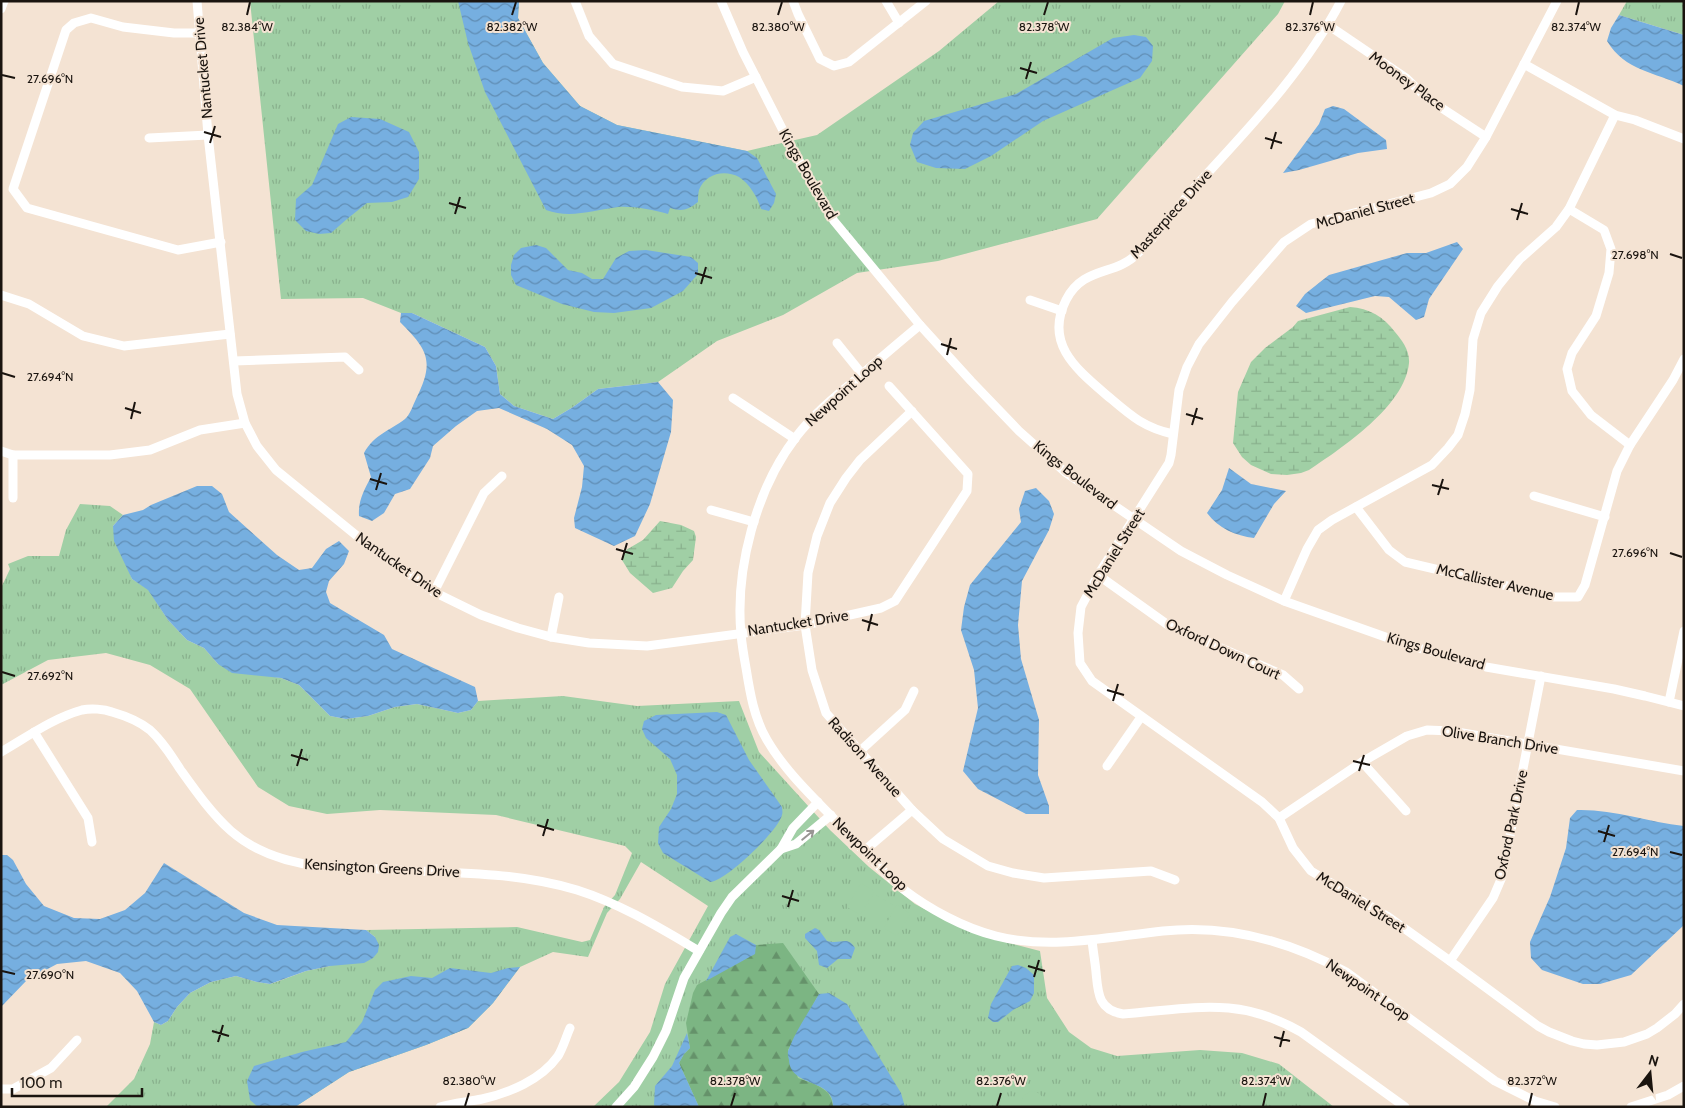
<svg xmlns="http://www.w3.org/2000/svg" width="1685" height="1108" font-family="Cabin,sans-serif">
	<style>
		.grass { fill: url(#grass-tufts) }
		.forest { fill: url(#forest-firs) }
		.wetland { fill: url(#wetland-marsh) }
		.green { fill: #a0cfa5 }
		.water { fill: url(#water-waves) }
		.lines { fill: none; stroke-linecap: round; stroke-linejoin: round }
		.minor { stroke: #fff; stroke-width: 9 }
		.oneway { stroke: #989593 }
		.ticks { fill: none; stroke: #1a140f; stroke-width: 2 }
		.labels { text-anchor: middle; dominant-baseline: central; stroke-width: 4; stroke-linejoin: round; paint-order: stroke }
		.street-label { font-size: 15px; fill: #1a140f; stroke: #f4e3d3 }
		.ticks-label { font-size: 12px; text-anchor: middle; fill: #1a140f; stroke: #f4e3d3; stroke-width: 4; stroke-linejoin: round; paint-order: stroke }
	</style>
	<defs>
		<pattern id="grass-tufts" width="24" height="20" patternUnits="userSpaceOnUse" patternTransform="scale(1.25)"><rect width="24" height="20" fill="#a0cfa5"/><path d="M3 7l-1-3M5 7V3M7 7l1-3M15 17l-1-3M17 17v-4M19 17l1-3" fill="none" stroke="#89b18d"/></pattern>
		<pattern id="forest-firs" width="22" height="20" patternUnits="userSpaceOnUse" patternTransform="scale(1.25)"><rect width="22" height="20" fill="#7cb583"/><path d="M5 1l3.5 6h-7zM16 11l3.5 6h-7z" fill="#65926a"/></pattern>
		<pattern id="wetland-marsh" width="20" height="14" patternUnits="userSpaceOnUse" patternTransform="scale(1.25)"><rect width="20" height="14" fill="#a0cfa5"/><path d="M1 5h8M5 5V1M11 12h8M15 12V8" fill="none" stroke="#89b18d"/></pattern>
		<pattern id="water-waves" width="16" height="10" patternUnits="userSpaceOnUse" patternTransform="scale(1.25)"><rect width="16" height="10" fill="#76afe0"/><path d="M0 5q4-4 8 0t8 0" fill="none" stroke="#608db4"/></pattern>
	</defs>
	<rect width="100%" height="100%" fill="#f4e3d3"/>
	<g class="grass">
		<path d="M250 1H519L518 18 543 63 580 106 617 125 747 151 817 135 939 51 999 1H1285L1278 14 1097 219 938 261 857 273 783 315 717 341 658 382 598 389 573 407 553 419 514 406 500 394 496 366 485 347 412 313H401L363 298 281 299Z"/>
		<path d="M1627 1H1684V35L1619 15Z"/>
		<path d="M80 504 110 506 123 515 113 526 132 579 148 589 168 620 187 640 204 648 218 664 257 674 281 678 299 685 330 716 346 719 368 716 395 707 417 704 458 713 471 710 478 701 563 696 637 706 739 701 759 752 830 830 869 867 915 904 946 920 986 937 1040 951 1047 998 1069 1032 1091 1048 1117 1056 1200 1050 1242 1053 1279 1064 1334 1107H593L619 1082 650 1032 665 984 708 906 641 862 620 899 607 913 588 957 553 952 520 967 493 1003 468 1028 426 1045 349 1072 295 1107H106L134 1079 150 1044 154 1022 161 1025 168 1021 177 1007 190 993 211 982 236 976 257 982 270 984 279 981 306 971 330 966 375 937 366 930 517 927 582 942 590 940 604 907 615 895 632 853 625 846 496 815 380 810 327 814 289 806 258 787 190 689 150 665 106 653 48 660 1 685V588L10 569 8 564 28 556H59L66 530Z"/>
	</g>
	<path class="forest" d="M783 943 819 994 788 1050 798 1078C812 1083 833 1088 833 1107H699L679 1063 684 1054 690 1048 686 1023 693 993 697 985 754 954 756 945Z"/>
	<g class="wetland">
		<path d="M1350 307C1369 308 1384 317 1395 332 1402 340 1410 351 1409 363 1405 406 1342 448 1309 470L1301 473 1287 475 1271 474 1251 465 1242 457 1233 443 1238 392 1251 362 1265 348 1293 327 1298 321Z"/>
		<path d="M660 521 681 525 694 531 696 537 693 560 683 571 672 588 653 593 630 573 622 560 626 550 643 540Z"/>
	</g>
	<g class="green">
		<path d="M861 883 874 891 860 915 847 907Z"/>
		<path d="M874 894 895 906 882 927 862 915Z"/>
		<path d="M897 904 910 914 897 936 884 928Z"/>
		<path d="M1033 1091C1041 1093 1045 1098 1043 1107H1022C1020 1098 1025 1092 1033 1091Z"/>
	</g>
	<g class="water">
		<path d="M458 1H519L518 18 543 63 580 106 617 125 747 151 757 158 776 194 774 203 769 211 761 209C758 198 749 183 739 177 724 169 705 174 699 190 698 194 698 198 698 202 688 210 682 212 670 208L668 214C653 210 634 206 618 207 594 210 570 219 546 210L485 92 468 43Z"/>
		<path d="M1619 15 1684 35V86C1655 72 1625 71 1607 41L1611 28Z"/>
		<path d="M1134 35 1146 37 1153 46 1152 61 1140 78 1043 121 991 156 965 169 936 168 917 162 910 145 913 133 924 121 1016 94 1113 38Z"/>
		<path d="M1333 106 1344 109 1386 140 1387 149 1358 153 1299 170 1283 173 1319 124 1325 109Z"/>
		<path d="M351 117 380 119 409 132 419 152V179L408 197 392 202 367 203 347 219 331 233 319 234 306 231 295 220 296 199 312 185 338 124Z"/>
		<path d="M1457 242 1463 249 1429 299 1424 317 1416 320 1389 297 1375 296 1306 313 1296 306 1305 294 1329 275 1407 253H1426Z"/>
		<path d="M536 245 546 248 568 270 582 273 592 279H603L616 258 629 251 646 250 691 257 698 263V274L683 291 651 308 614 313 594 312 562 304 516 285 511 275V265L514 255 521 248Z"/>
		<path d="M401 313H412L485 347 496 366 500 394 514 406 553 419 573 407 598 389 658 382 673 400 671 432 650 504 635 536 614 546 575 528 574 518 582 487 584 466 572 445 547 429 499 408 477 411 456 426 433 446 430 458 410 489 395 494 384 513 372 521 359 516C358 501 364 490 371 477L364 453C375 434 389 431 405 419 410 415 413 405 416 399 435 361 428 350 400 322Z"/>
		<path d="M1229 468 1251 484 1286 491 1274 504 1254 538C1236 536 1218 528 1207 513L1222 490Z"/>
		<path d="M197 486H212L222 494 229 512 277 555 299 570 312 568 326 549 339 541 349 551 344 564 329 581 326 592 330 603 384 635 392 649 475 687 478 701 471 710 458 713 417 704 395 707 368 716 346 719 330 716 299 685 281 678 232 673 218 664 204 648 187 640 168 620 148 590 132 579 114 541 113 526 123 515 143 510 151 505Z"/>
		<path d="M1036 488 1049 501 1054 514 1049 530 1022 581 1018 625 1021 659 1039 720 1038 775 1049 806V814H1026L978 789 963 771 978 708 974 670 961 630 964 607 970 585 1021 522 1019 509 1025 491Z"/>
		<path d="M717 712 726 715 749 760 782 807C782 809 783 812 782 815 779 830 725 882 710 882L663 853 658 843 659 827 671 809 677 794V775L670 759 646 738 642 729 644 721 656 715Z"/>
		<path d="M1577 810C1613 809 1648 822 1684 826V925L1631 975 1600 984H1583L1542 970 1531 958 1530 942 1550 897 1566 848 1570 818Z"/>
		<path d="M1 855H7L13 860 26 884 44 906 74 918 100 919 125 910 145 893 164 863 244 913 277 925 366 930 375 937 379 945 378 952 373 958 364 963 330 966 306 971 270 984 257 982 236 976 211 982 190 993 177 1007 168 1021 161 1025 154 1022 137 991 120 973 86 961 57 964 27 980 1 1007Z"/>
		<path d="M815 928 819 930 827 941C841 945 847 935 855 948L851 959H838L827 968 819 965 817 951 805 938V934Z"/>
		<path d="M736 934 756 945 755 954 706 981 730 937Z"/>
		<path d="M1018 965 1026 968 1034 975V993L1030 1001 1013 1010 998 1022H993L988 1018 991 1004 1012 966Z"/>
		<path d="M520 967 493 1003 468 1028 426 1045 349 1072 295 1107H258L250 1100 247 1081 254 1066 302 1052 346 1042 362 1022 375 990 383 982 411 976 432 978 450 968 491 973 508 968Z"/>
		<path d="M829 993 847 1004 901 1093 905 1107H833C835 1078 790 1088 789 1060 788 1056 787 1052 789 1049 795 1032 810 1010 819 994Z"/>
		<path d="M687 1033 690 1048 684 1054 679 1063 699 1107H656L654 1105 655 1086 672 1066Z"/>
	</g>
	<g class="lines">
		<g class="minor">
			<path d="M197 1 208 135 237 394 245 423 257 446 276 470 362 540 434 592 481 615 518 628 551 637 589 643 647 646 805 625 881 608 895 601 967 491 968 474 889 386"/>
			<path d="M575 1 589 36 613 64 682 87 723 91 756 77"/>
			<path d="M721 1 743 52 793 150 834 221 920 325 971 381 1019 431 1065 472 1181 551 1227 575 1284 601 1408 645 1486 667 1614 689 1645 696 1684 706"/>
			<path d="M793 1 798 14 820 59 834 66 849 62 926 1"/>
			<path d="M886 1 899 23"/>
			<path d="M1557 1 1486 137 1467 167 1450 184 1431 193 1311 224 1284 242 1232 302 1199 344 1187 367 1179 390 1171 455 1169 463 1098 575 1081 607 1078 633 1080 663 1092 681 1262 802 1279 818 1293 848 1311 871 1387 916 1450 961 1538 1026 1549 1032 1572 1041 1584 1044 1597 1045 1624 1042 1647 1034 1657 1028 1675 1014 1684 1004"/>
			<path d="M1 9 4 1"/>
			<path d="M1328 25 1406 78 1428 99 1486 137"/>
			<path d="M200 33H174L123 27 91 18 74 23 66 30 13 189 27 208 178 250 221 242"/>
			<path d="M1524 64 1615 115 1635 120 1684 139"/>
			<path d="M149 138 208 135"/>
			<path d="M1569 209 1604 230 1611 249 1609 273 1596 316 1572 353 1567 369 1572 391 1591 415 1630 445"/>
			<path d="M1 295 29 304 83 336 124 346 230 334"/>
			<path d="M1030 300 1062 311"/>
			<path d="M920 325C898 343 876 362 854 381 833 398 813 415 796 437 756 489 735 569 741 634 742 645 744 657 746 668 750 693 754 718 767 740 785 771 813 797 838 823 859 845 880 870 903 889 929 909 964 928 996 936 1051 950 1107 937 1163 931 1227 924 1289 941 1346 972L1495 1081 1535 1101 1555 1107"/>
			<path d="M837 343 862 374"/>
			<path d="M234 361 345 357 359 370"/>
			<path d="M733 398 795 439"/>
			<path d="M912 411 860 460 846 478 830 503 817 536 808 573 805 625 812 670 826 713 912 810 943 839 988 866 1013 873 1044 878 1151 871 1175 880"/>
			<path d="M1173 434C1141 427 1128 413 1103 392 1074 367 1045 342 1066 300 1083 266 1115 276 1137 254 1158 235 1175 210 1194 188 1247 130 1304 72 1341 1"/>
			<path d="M1 451 13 455H110L150 450 200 430 245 423"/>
			<path d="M13 455V498"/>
			<path d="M1534 496 1605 517"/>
			<path d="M1356 507 1389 550 1405 562 1554 597H1578L1585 585 1617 471 1630 445 1673 380 1684 359"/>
			<path d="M711 510 754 522"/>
			<path d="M1098 575 1168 625 1283 675 1299 689"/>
			<path d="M434 592 484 493 502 476"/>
			<path d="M1284 601 1307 549 1318 530 1332 520 1432 465 1448 448 1458 435 1465 414 1470 390 1473 339 1481 313 1498 286 1520 259 1556 227 1569 209 1615 115"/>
			<path d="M551 637 559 597"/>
			<path d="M1669 702 1684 631"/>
			<path d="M34 732 88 818 92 842"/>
			<path d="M860 751 905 710 914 691"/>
			<path d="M1 752C27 737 53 718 82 710 91 708 104 709 112 712 126 716 139 721 150 730 162 741 171 755 180 769 195 790 211 813 231 831 256 853 286 862 318 866 358 868 399 870 439 872 487 874 531 876 577 890 621 904 660 928 699 951"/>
			<path d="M1362 762 1406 811"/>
			<path d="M1107 766 1141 717"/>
			<path d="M1279 818 1362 762 1407 736 1427 730 1451 731 1684 771"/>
			<path d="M781 849 796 844 831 815"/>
			<path d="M864 851 912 810"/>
			<path d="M1092 940C1093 951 1095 961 1096 972 1098 993 1098 1010 1123 1014 1192 1009 1237 995 1301 1032L1405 1107"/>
			<path d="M1450 961 1493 898 1502 877 1541 676"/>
			<path d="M1 1089H13L51 1068 77 1040"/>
			<path d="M440 1107C453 1103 468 1102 482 1099 509 1093 541 1080 558 1056 563 1048 566 1037 570 1028"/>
			<path d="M616 1107 634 1087 653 1057 666 1031 684 978 721 913 732 897 781 849 793 828 818 802"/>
			<path d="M1631 1107 1668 1095 1684 1086"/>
		</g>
	</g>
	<defs><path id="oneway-shaft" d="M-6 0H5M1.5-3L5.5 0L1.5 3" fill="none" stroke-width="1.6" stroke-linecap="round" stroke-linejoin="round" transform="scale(1.25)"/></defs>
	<use class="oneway" href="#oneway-shaft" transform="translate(808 835) rotate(-39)"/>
	<path class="ticks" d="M247 15 250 2M512 15 516 2M778 15 782 2M1044 15 1048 2M1310 15 1313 2M1576 15 1579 2M1020 68 1037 73M2 75 15 78M1026 79 1031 62M204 132 221 137M1265 138 1282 143M210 143 215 126M1271 149 1276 132M449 203 466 208M1511 209 1528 214M455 214 460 197M1517 220 1522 203M1670 254 1682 258M695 273 712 278M701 284 706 267M941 344 957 349M947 355 951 338M2 373 15 377M125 408 141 413M1186 414 1203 419M131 419 135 402M1192 425 1197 408M370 479 387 484M1432 485 1449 489M376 490 381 473M1438 495 1443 479M616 549 633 554M1670 553 1682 557M622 560 627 543M862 620 878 625M868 631 872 614M2 672 15 676M1107 690 1124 695M1113 701 1118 684M291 755 308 760M1353 761 1370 765M297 766 302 749M1359 771 1364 755M537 825 554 830M1598 831 1615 836M543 836 548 819M1604 842 1609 825M1670 852 1682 855M782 896 799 901M788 907 793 890M1028 966 1045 971M2 971 15 974M1034 977 1039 960M212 1031 229 1036M1274 1037 1290 1041M218 1042 223 1025M1280 1047 1284 1031M465 1106 469 1093M731 1106 735 1093M997 1106 1001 1093M1263 1106 1266 1093M1529 1106 1532 1093"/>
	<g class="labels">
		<g class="street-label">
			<text transform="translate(203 68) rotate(-95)">Nantucket Drive</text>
			<text transform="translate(1407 81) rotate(36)">Mooney Place</text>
			<text transform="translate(808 174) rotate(60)">Kings Boulevard</text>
			<text transform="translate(1365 211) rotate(-15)">McDaniel Street</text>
			<text transform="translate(1171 214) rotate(-48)">Masterpiece Drive</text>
			<text transform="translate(844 391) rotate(-42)">Newpoint Loop</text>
			<text transform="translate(1075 475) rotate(38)">Kings Boulevard</text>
			<text transform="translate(1114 553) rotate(-58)">McDaniel Street</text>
			<text transform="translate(399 565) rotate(35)">Nantucket Drive</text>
			<text transform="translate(1495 582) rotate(13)">McCallister Avenue</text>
			<text transform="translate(798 623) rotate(-9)">Nantucket Drive</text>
			<text transform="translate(1223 649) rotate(25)">Oxford Down Court</text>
			<text transform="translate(1436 651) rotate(16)">Kings Boulevard</text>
			<text transform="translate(1500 740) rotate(9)">Olive Branch Drive</text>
			<text transform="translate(865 757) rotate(48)">Radison Avenue</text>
			<text transform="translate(1511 825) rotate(-78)">Oxford Park Drive</text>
			<text transform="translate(870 854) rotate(44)">Newpoint Loop</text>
			<text transform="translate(382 868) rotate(3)">Kensington Greens Drive</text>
			<text transform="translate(1361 902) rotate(32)">McDaniel Street</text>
			<text transform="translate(1368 990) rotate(34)">Newpoint Loop</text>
		</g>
	</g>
	<g class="ticks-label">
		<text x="247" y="31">82.384°W</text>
		<text x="512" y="31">82.382°W</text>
		<text x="778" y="31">82.380°W</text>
		<text x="1044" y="31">82.378°W</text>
		<text x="1310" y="31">82.376°W</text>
		<text x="1576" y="31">82.374°W</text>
		<text x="50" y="83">27.696°N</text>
		<text x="1635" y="259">27.698°N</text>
		<text x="50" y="381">27.694°N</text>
		<text x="1635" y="557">27.696°N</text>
		<text x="50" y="680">27.692°N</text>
		<text x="1635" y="856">27.694°N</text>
		<text x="50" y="979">27.690°N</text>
		<text x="469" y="1085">82.380°W</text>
		<text x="735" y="1085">82.378°W</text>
		<text x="1001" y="1085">82.376°W</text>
		<text x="1266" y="1085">82.374°W</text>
		<text x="1532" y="1085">82.372°W</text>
	</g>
	<rect width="1685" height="1108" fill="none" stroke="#1a140f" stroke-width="5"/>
	<g transform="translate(1650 1073) rotate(16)" stroke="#f4e3d3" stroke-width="4" paint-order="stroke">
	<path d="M0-4L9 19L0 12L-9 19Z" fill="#1a140f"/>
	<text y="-8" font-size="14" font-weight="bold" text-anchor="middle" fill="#1a140f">N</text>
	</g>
	<path d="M12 1088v8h130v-8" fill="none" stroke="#1a140f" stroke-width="2.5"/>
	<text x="20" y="1088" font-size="15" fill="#1a140f" stroke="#f4e3d3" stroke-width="4" paint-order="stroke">100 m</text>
</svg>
